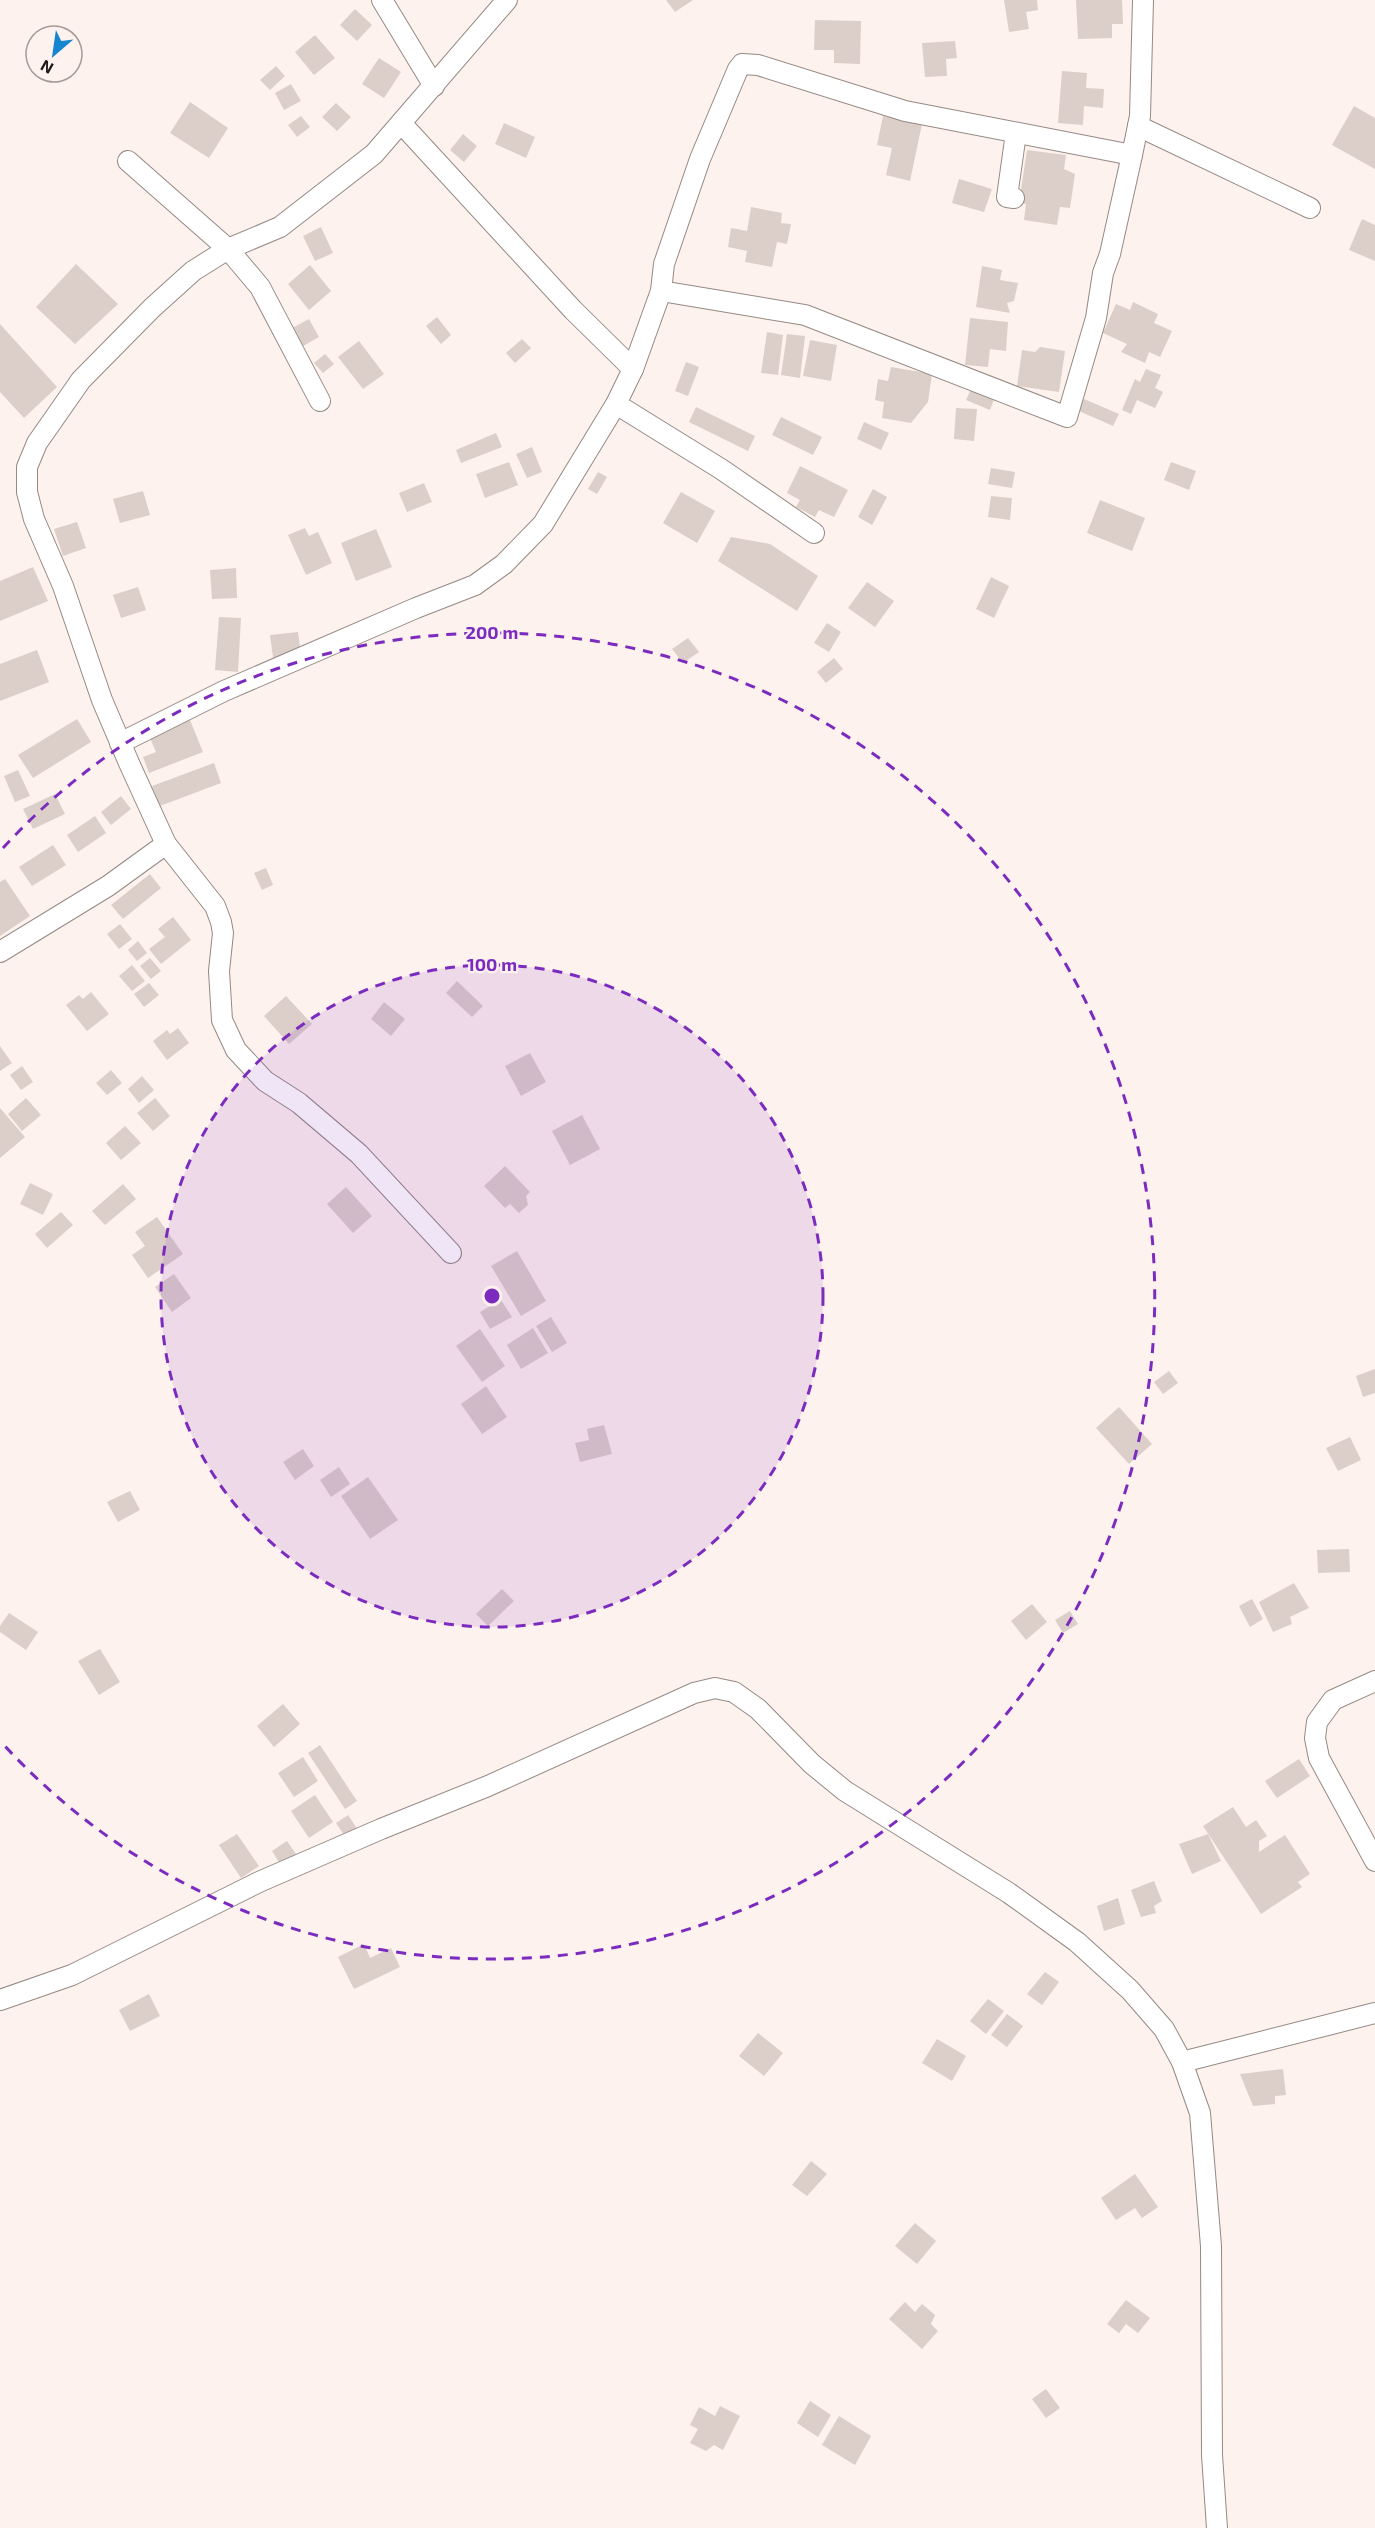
<svg xmlns="http://www.w3.org/2000/svg" width="1375" height="2528" font-family="'Exo 2',sans-serif">
	<style>
		.building { fill: #dccfc9 }
		.lines { fill: none; stroke-linecap: round; stroke-linejoin: round }
		.street-casing { stroke: #958983; stroke-width: 22 }
		.street { stroke: #fff; stroke-width: 20 }
		.ring { fill: none; stroke: #7b2cbf; stroke-width: 3; stroke-dasharray: 10 8 }
		.centre { fill: #7b2cbf; stroke: #fef2ee; stroke-width: 3 }
		.ring-label { font-size: 18px; text-anchor: middle; font-weight: bold; fill: #7b2cbf; stroke: #fef2ee; stroke-width: 4.5; stroke-linejoin: round; paint-order: stroke }
	</style>
	<rect width="100%" height="100%" fill="#fef2ee"/>
	<g class="building">
		<path d="M666 0H693L675 12Z"/>
		<path d="M1004 0H1037L1038 10 1026 12 1029 29 1009 32Z"/>
		<path d="M1076 0H1122L1123 24H1112V38L1078 39Z"/>
		<path d="M355 9 372 25 357 41 340 25Z"/>
		<path d="M815 20 861 21 860 64 834 63V50H814Z"/>
		<path d="M315 35 335 58 314 75 295 52Z"/>
		<path d="M955 41 957 58 946 59 947 76 925 77 922 43Z"/>
		<path d="M379 58 401 72 384 98 362 84Z"/>
		<path d="M276 66 285 76 270 90 260 80Z"/>
		<path d="M1062 71 1087 73 1086 88 1104 89 1103 108 1084 106 1083 125 1058 123Z"/>
		<path d="M291 84 301 101 284 110 275 93Z"/>
		<path d="M190 102 228 128 209 158 170 133Z"/>
		<path d="M336 103 351 117 337 131 322 117Z"/>
		<path d="M1354 106 1375 118V169L1332 145Z"/>
		<path d="M301 116 310 127 297 137 288 125Z"/>
		<path d="M883 116 922 124 910 181 886 175 892 148 877 145Z"/>
		<path d="M504 123 535 137 526 158 495 144Z"/>
		<path d="M463 134 477 146 464 162 450 150Z"/>
		<path d="M1027 150 1066 155 1064 169 1075 174 1070 208 1060 207 1057 225 1024 220 1026 204 1019 203Z"/>
		<path d="M959 179 992 189 984 212 952 203Z"/>
		<path d="M751 207 782 213 781 223 791 224 787 244 777 242 772 267 745 262 747 251 728 247 731 228 747 231Z"/>
		<path d="M1362 219 1375 225V261L1349 250Z"/>
		<path d="M321 227 333 253 315 261 303 236Z"/>
		<path d="M76 264 118 304 75 344 36 307Z"/>
		<path d="M310 265 331 291 309 310 288 284Z"/>
		<path d="M982 266 1002 270 1000 280 1018 283 1014 301 1007 303 1010 313 976 307Z"/>
		<path d="M1133 302 1158 314 1154 323 1172 331 1160 357 1149 352 1145 363 1121 352 1127 344 1103 333 1116 304 1130 310Z"/>
		<path d="M437 317 451 335 441 344 426 326Z"/>
		<path d="M970 318 1008 322 1006 351 990 349 988 367 965 365Z"/>
		<path d="M309 319 319 337 303 346 292 328Z"/>
		<path d="M0 324 57 387 24 418 0 392Z"/>
		<path d="M767 332 783 335 778 375 761 373Z"/>
		<path d="M787 334 805 336 800 378 781 375Z"/>
		<path d="M522 339 531 348 515 363 506 353Z"/>
		<path d="M810 340 837 345 831 381 803 376Z"/>
		<path d="M359 341 384 374 363 389 338 357Z"/>
		<path d="M1040 347 1065 351 1059 392 1017 386 1022 350 1035 352Z"/>
		<path d="M325 354 334 364 323 373 314 363Z"/>
		<path d="M686 362 699 367 688 396 675 391Z"/>
		<path d="M891 367 932 374 928 402 911 423 882 418 884 402 875 400 878 379 888 381Z"/>
		<path d="M1146 369 1161 375 1155 388 1163 392 1155 408 1137 400 1131 414 1122 410 1135 379 1140 382Z"/>
		<path d="M973 385 996 394 990 410 966 400Z"/>
		<path d="M1084 399 1119 414 1113 426 1079 411Z"/>
		<path d="M696 407 755 436 748 451 689 422Z"/>
		<path d="M956 408 977 409 974 441 954 439Z"/>
		<path d="M781 417 822 437 813 455 772 435Z"/>
		<path d="M864 422 889 433 881 450 857 439Z"/>
		<path d="M496 433 502 447 461 463 456 450Z"/>
		<path d="M532 447 542 472 527 478 516 454Z"/>
		<path d="M509 462 518 485 485 498 476 474Z"/>
		<path d="M1171 462 1196 471 1189 490 1164 480Z"/>
		<path d="M800 466 848 490 834 517 819 510 815 517 796 507 800 500 787 493Z"/>
		<path d="M991 468 1015 472 1012 488 988 484Z"/>
		<path d="M598 472 607 477 597 494 588 489Z"/>
		<path d="M424 483 432 502 407 512 399 493Z"/>
		<path d="M873 489 887 497 872 525 858 517Z"/>
		<path d="M143 491 150 515 120 523 113 499Z"/>
		<path d="M681 492 715 511 697 543 663 523Z"/>
		<path d="M991 496 1012 498 1010 520 988 517Z"/>
		<path d="M1100 500 1145 518 1132 551 1087 533Z"/>
		<path d="M77 522 86 548 63 556 54 529Z"/>
		<path d="M305 528 309 536 318 532 332 563 306 575 288 535Z"/>
		<path d="M376 529 392 567 356 581 341 543Z"/>
		<path d="M731 537 770 544 818 576 797 611 718 561Z"/>
		<path d="M33 567 48 601 0 621V581Z"/>
		<path d="M236 568 237 598 212 599 210 570Z"/>
		<path d="M991 577 1009 586 994 618 976 609Z"/>
		<path d="M867 582 894 601 875 627 848 608Z"/>
		<path d="M138 587 146 610 121 618 113 595Z"/>
		<path d="M219 617 241 618 238 672 215 670Z"/>
		<path d="M827 623 841 632 829 652 814 643Z"/>
		<path d="M298 632 301 655 273 658 270 635Z"/>
		<path d="M688 638 699 652 683 663 672 649Z"/>
		<path d="M37 650 49 682 0 701V664Z"/>
		<path d="M834 658 843 669 826 683 817 672Z"/>
		<path d="M77 719 91 742 33 778 18 755Z"/>
		<path d="M190 720 203 752 149 773 143 757 156 752 149 736Z"/>
		<path d="M214 763 221 783 160 806 152 786Z"/>
		<path d="M18 770 30 796 15 802 4 776Z"/>
		<path d="M55 794 65 814 33 829 23 809Z"/>
		<path d="M121 796 131 809 111 825 101 812Z"/>
		<path d="M95 816 106 833 78 852 67 835Z"/>
		<path d="M53 845 66 865 32 886 19 867Z"/>
		<path d="M266 868 273 885 262 890 254 873Z"/>
		<path d="M150 874 161 888 123 919 111 905Z"/>
		<path d="M5 879 30 916 0 936V882Z"/>
		<path d="M173 917 191 940 161 964 149 949 165 937 158 929Z"/>
		<path d="M120 924 132 939 119 949 107 934Z"/>
		<path d="M138 941 147 953 137 961 128 950Z"/>
		<path d="M150 958 161 971 151 979 140 966Z"/>
		<path d="M132 965 145 981 132 991 119 976Z"/>
		<path d="M457 981 483 1006 472 1017 446 993Z"/>
		<path d="M149 983 159 995 144 1007 134 994Z"/>
		<path d="M91 992 109 1014 87 1031 66 1005 79 995 83 999Z"/>
		<path d="M286 996 312 1024 289 1044 264 1016Z"/>
		<path d="M384 1002 405 1019 391 1036 371 1019Z"/>
		<path d="M178 1028 189 1043 167 1060 153 1041 167 1030 170 1034Z"/>
		<path d="M0 1046 12 1063 0 1071Z"/>
		<path d="M530 1053 546 1082 521 1096 505 1066Z"/>
		<path d="M22 1066 33 1082 21 1090 10 1075Z"/>
		<path d="M111 1070 122 1083 107 1095 96 1083Z"/>
		<path d="M142 1076 154 1090 139 1103 128 1089Z"/>
		<path d="M26 1098 41 1115 22 1131 8 1114Z"/>
		<path d="M155 1098 170 1116 153 1131 137 1113Z"/>
		<path d="M0 1108 25 1137 0 1158Z"/>
		<path d="M582 1115 600 1149 570 1165 552 1131Z"/>
		<path d="M125 1126 141 1143 121 1160 106 1143Z"/>
		<path d="M505 1166 530 1192 526 1196 528 1205 519 1213 510 1204 505 1208 484 1186Z"/>
		<path d="M30 1183 53 1194 43 1215 20 1204Z"/>
		<path d="M123 1184 136 1199 105 1225 92 1211Z"/>
		<path d="M346 1187 372 1216 353 1233 327 1204Z"/>
		<path d="M61 1212 73 1225 47 1248 35 1234Z"/>
		<path d="M157 1217 183 1254 148 1278 132 1255 145 1246 135 1232Z"/>
		<path d="M517 1251 546 1301 521 1316 491 1266Z"/>
		<path d="M174 1274 191 1298 172 1312 155 1287Z"/>
		<path d="M501 1300 512 1317 490 1329 480 1312Z"/>
		<path d="M551 1317 567 1343 552 1352 536 1326Z"/>
		<path d="M533 1328 548 1353 521 1369 507 1345Z"/>
		<path d="M480 1329 505 1366 482 1382 456 1346Z"/>
		<path d="M1375 1369V1393L1363 1397 1356 1376Z"/>
		<path d="M1169 1371 1178 1383 1163 1394 1154 1382Z"/>
		<path d="M486 1386 507 1417 482 1434 461 1404Z"/>
		<path d="M1119 1407 1152 1444 1129 1464 1096 1428Z"/>
		<path d="M604 1425 612 1454 580 1462 575 1443 589 1440 587 1429Z"/>
		<path d="M1350 1437 1361 1460 1338 1471 1326 1448Z"/>
		<path d="M303 1449 314 1466 295 1480 283 1462Z"/>
		<path d="M339 1467 350 1484 331 1497 320 1480Z"/>
		<path d="M368 1477 398 1520 370 1539 341 1496Z"/>
		<path d="M130 1491 140 1510 118 1522 107 1502Z"/>
		<path d="M1349 1549 1350 1572 1318 1573 1317 1550Z"/>
		<path d="M1294 1583 1309 1608 1290 1617 1292 1624 1273 1632 1259 1602Z"/>
		<path d="M502 1589 514 1601 488 1626 476 1614Z"/>
		<path d="M1252 1599 1263 1619 1250 1627 1239 1606Z"/>
		<path d="M1032 1604 1047 1622 1026 1640 1011 1621Z"/>
		<path d="M1070 1611 1078 1624 1063 1633 1055 1620Z"/>
		<path d="M9 1613 38 1632 26 1650 0 1632V1626Z"/>
		<path d="M100 1649 120 1682 99 1695 78 1661Z"/>
		<path d="M283 1704 300 1724 274 1747 257 1726Z"/>
		<path d="M320 1745 357 1801 345 1809 308 1753Z"/>
		<path d="M303 1757 318 1781 294 1797 278 1773Z"/>
		<path d="M1299 1759 1310 1776 1277 1798 1265 1781Z"/>
		<path d="M315 1795 333 1822 309 1838 291 1811Z"/>
		<path d="M1233 1807 1246 1827 1256 1820 1267 1836 1259 1841V1852L1285 1835 1310 1874 1298 1882 1302 1887 1261 1914 1203 1826Z"/>
		<path d="M348 1815 358 1830 346 1838 336 1823Z"/>
		<path d="M237 1834 259 1866 241 1878 219 1845Z"/>
		<path d="M1208 1834 1221 1861 1192 1874 1179 1844Z"/>
		<path d="M287 1841 298 1857 282 1867 272 1851Z"/>
		<path d="M1154 1881 1162 1901 1154 1906 1156 1913 1141 1917 1131 1890Z"/>
		<path d="M1118 1898 1125 1924 1104 1931 1097 1906Z"/>
		<path d="M364 1944 370 1958 391 1948 400 1967 354 1989 338 1957Z"/>
		<path d="M1045 1972 1059 1982 1042 2005 1027 1994Z"/>
		<path d="M149 1994 160 2016 130 2031 119 2010Z"/>
		<path d="M988 1999 1004 2011 986 2034 970 2021Z"/>
		<path d="M1007 2014 1023 2026 1007 2047 991 2035Z"/>
		<path d="M758 2033 783 2053 764 2076 739 2056Z"/>
		<path d="M937 2039 966 2056 952 2081 922 2063Z"/>
		<path d="M1283 2069 1286 2095 1275 2096V2104L1253 2106 1240 2074Z"/>
		<path d="M811 2161 827 2174 807 2196 792 2185Z"/>
		<path d="M1135 2174 1158 2207 1142 2218 1135 2208 1116 2220 1101 2198Z"/>
		<path d="M915 2223 936 2241 917 2264 895 2246Z"/>
		<path d="M1126 2300 1150 2318 1138 2333 1126 2324 1119 2333 1107 2324Z"/>
		<path d="M905 2302 915 2312 922 2304 935 2315 931 2324 938 2331 922 2349 889 2319Z"/>
		<path d="M1046 2389 1060 2408 1046 2418 1032 2399Z"/>
		<path d="M810 2401 831 2415 818 2437 797 2423Z"/>
		<path d="M720 2406 740 2416 723 2450 714 2445 706 2451 690 2443 698 2429 690 2425 699 2407 715 2416Z"/>
		<path d="M839 2416 871 2436 855 2465 822 2445Z"/>
	</g>
	<g class="lines">
		<g class="street-casing">
			<g id="street">
				<path d="M382 0 434 86"/>
				<path d="M401 123 573 310 633 369"/>
				<path d="M1138 126 1310 208"/>
				<path d="M128 161 228 249 260 287 320 401"/>
				<path d="M1014 198 1007 197 1016 133"/>
				<path d="M661 291 805 315 1067 417 1096 318 1103 273 1110 254 1132 155"/>
				<path d="M616 404 721 469 814 533"/>
				<path d="M120 743 224 691 416 608 475 585 504 564 543 524 616 404 633 369 661 291 664 264 700 159 738 69 742 64 758 65 905 111 1132 155 1140 116 1143 0"/>
				<path d="M0 952 108 886 166 844"/>
				<path d="M451 1253 359 1154 299 1103 265 1081 236 1050 222 1020 219 971 223 933 221 922 215 906 166 844 129 763 102 700 63 586 34 519 27 492V467L37 443 81 380 152 308 193 271 228 249 280 227 374 154 507 0"/>
				<path d="M1375 1681 1333 1700 1317 1722 1315 1738 1319 1758 1375 1861"/>
				<path d="M0 2000 72 1975 259 1882 381 1829 488 1786 694 1693 715 1688 734 1692 758 1709 812 1764 845 1791 1009 1893 1077 1942 1130 1990 1164 2029 1182 2062 1200 2113 1211 2246 1212 2455 1217 2528"/>
				<path d="M1182 2062 1375 2013"/>
			</g>
		</g>
		<use href="#street" class="street"/>
	</g>
	<circle cx="492" cy="1296" r="331" fill="#7b2cbf" fill-opacity=".12"/>
	<g class="ring">
		<circle cx="492" cy="1296" r="331"/>
		<path d="M3 848A663 663 0 1 1 3 1744"/>
	</g>
	<circle cx="492" cy="1296" r="9" class="centre"/>
	<g class="ring-label">
		<text x="492" y="639">200 m</text>
		<text x="492" y="971">100 m</text>
	</g>
	<g transform="translate(54 54) rotate(209)"><circle r="28" fill="#fef2ee" stroke="#a49b98" stroke-width="1.5"/>
	<path d="M0-4.5L10 22L0 15L-10 22Z" fill="#1586cf"/>
	<text y="-9" font-size="16" font-weight="bold" text-anchor="middle" fill="#1d1816">N</text>
	</g>
</svg>
